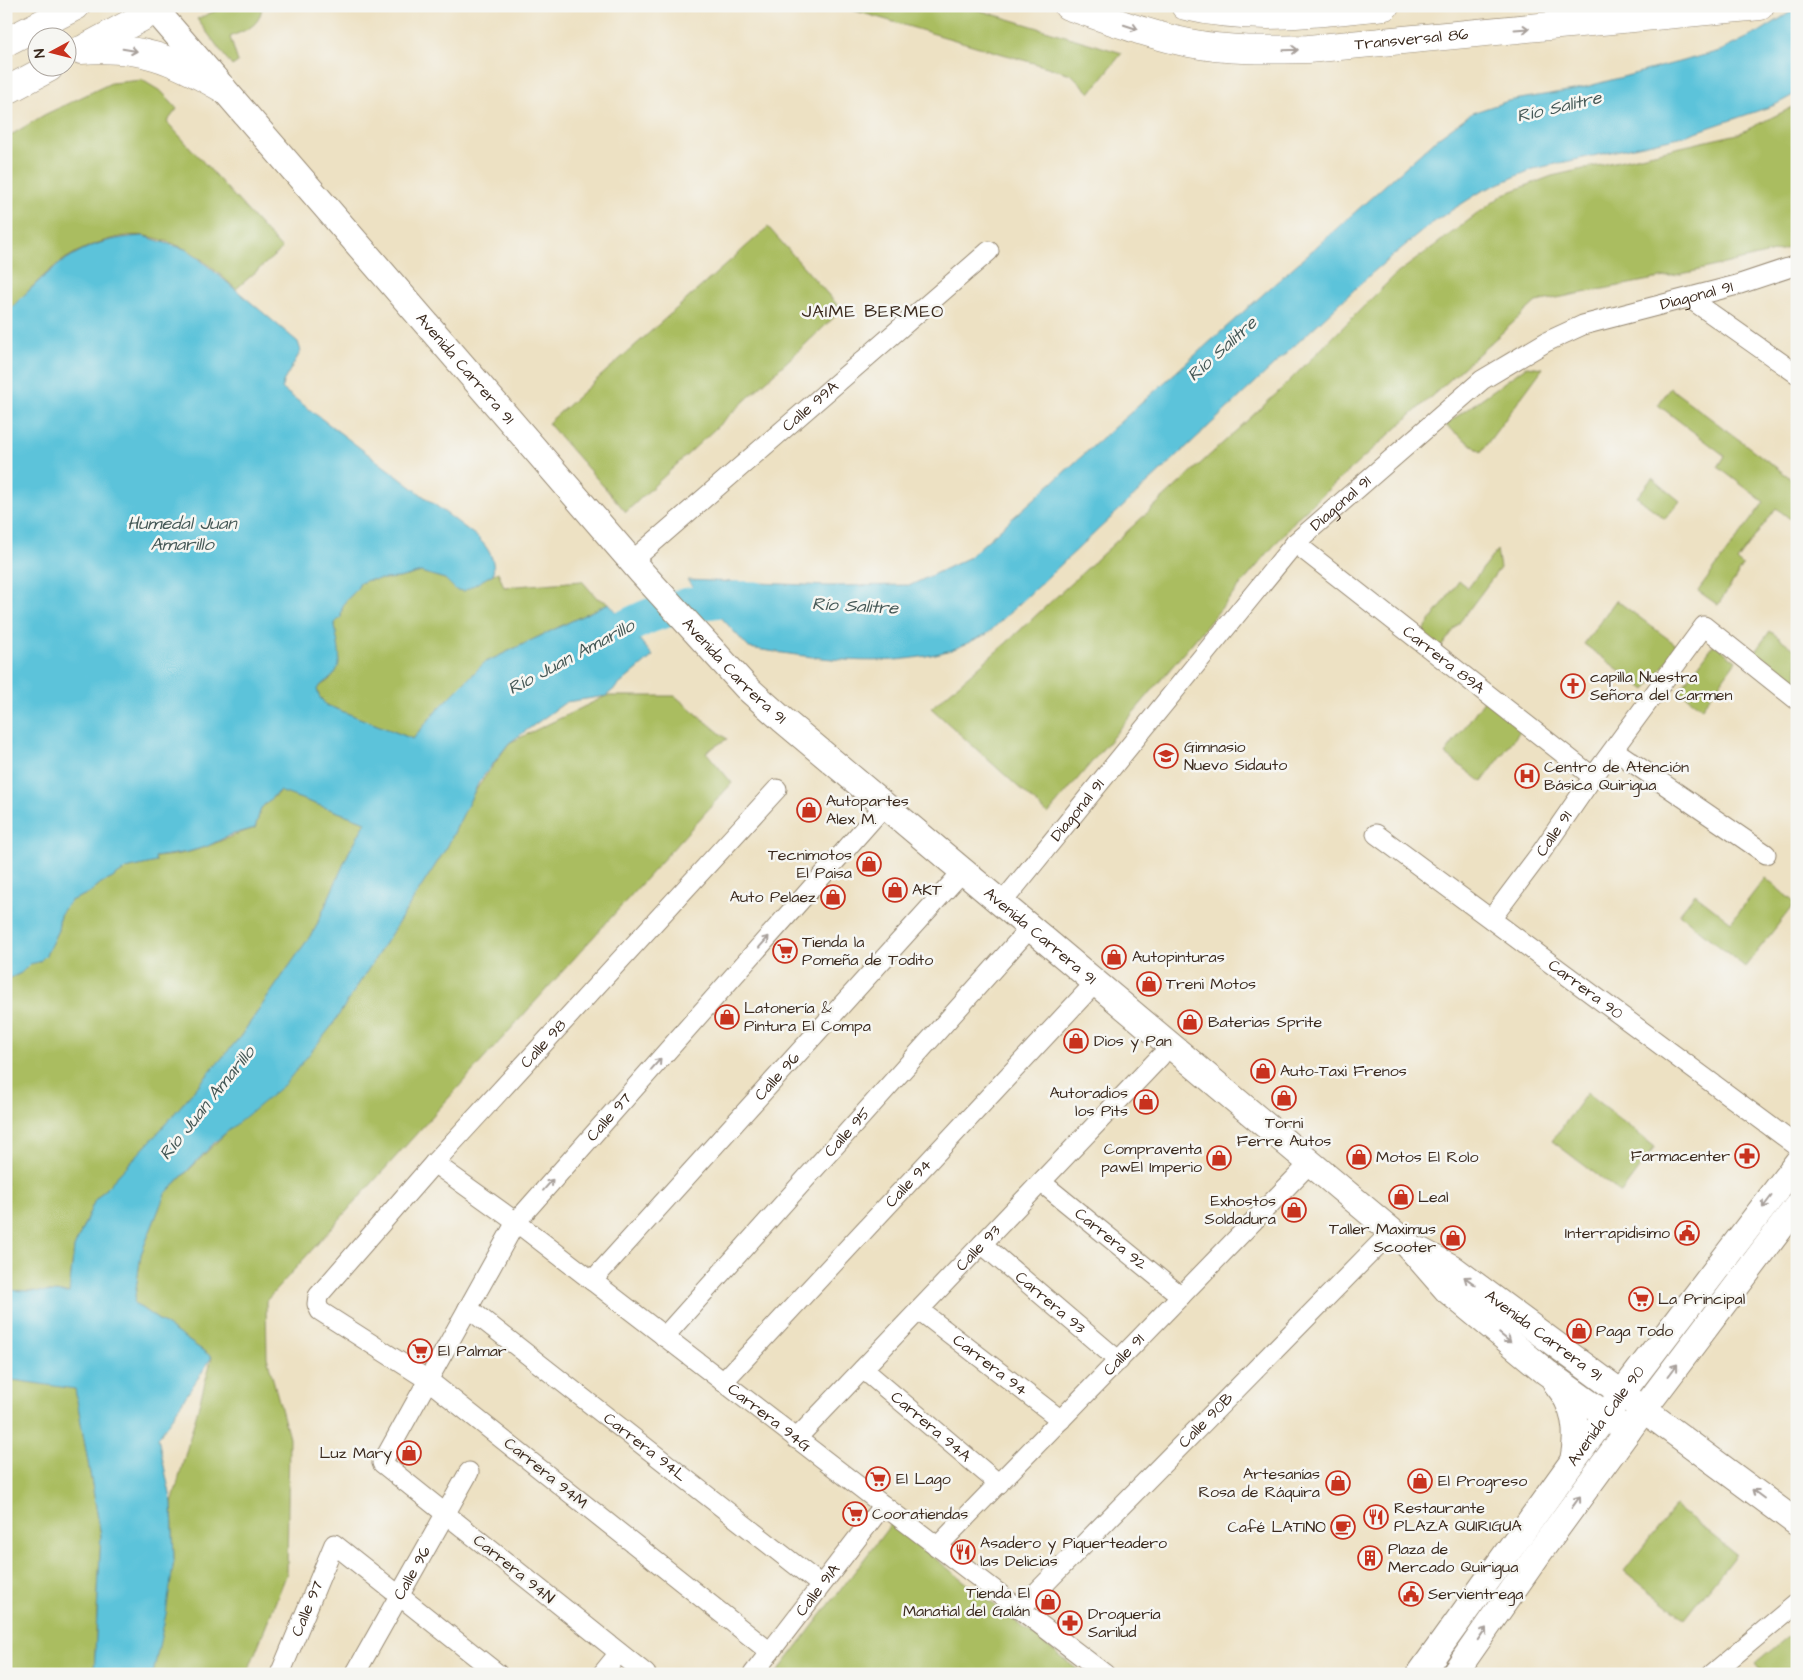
<svg xmlns="http://www.w3.org/2000/svg" width="1803" height="1680" font-family="'Architects Daughter',sans-serif">
	<style>
		.green { fill: #aabd61; stroke: #727440 }
		.water { fill: #5cc3da; stroke: #4c767c }
		.lines { fill: none; stroke-linecap: round; stroke-linejoin: round }
		.river { stroke: #5cc3da; stroke-width: 35 }
		.street-casing { stroke: #948670; stroke-width: 21 }
		.secondary-casing { stroke: #948670; stroke-width: 28 }
		.primary-casing { stroke: #948670; stroke-width: 29 }
		.street { stroke: #fff; stroke-width: 19 }
		.secondary { stroke: #fff; stroke-width: 26 }
		.primary { stroke: #fff; stroke-width: 28 }
		.oneway { stroke: #a79f9a }
		.labels { text-anchor: middle; dominant-baseline: central; stroke-width: 5; stroke-linejoin: round; paint-order: stroke }
		.street-label { font-size: 16px; fill: #3b2a1e; stroke: #f6f6f2 }
		.poi-label { font-size: 16px; fill: #3b2a1e; stroke: #f6f6f2; text-anchor: start }
		.water-label { font-size: 18px; font-style: italic; fill: #455856; stroke: #f6f6f2 }
		.neighbourhood-label { font-size: 18px; letter-spacing: 1px; fill: #3b2a1e; stroke: #f6f6f2 }
	</style>
	<rect width="100%" height="100%" fill="#f6f6f2"/>
	<filter id="ink" filterUnits="userSpaceOnUse"><feTurbulence type="fractalNoise" baseFrequency=".02" numOctaves="2"/><feDisplacementMap in="SourceGraphic" scale="10" xChannelSelector="R" yChannelSelector="G"/><feConvolveMatrix kernelMatrix="1 2 1 2 8 2 1 2 1" color-interpolation-filters="sRGB"/></filter>
	<filter id="wash" filterUnits="userSpaceOnUse"><feTurbulence type="fractalNoise" baseFrequency=".0096" numOctaves="4" result="noise"/><feDisplacementMap in="SourceGraphic" scale="20" xChannelSelector="R" yChannelSelector="G"/><feGaussianBlur stdDeviation="1.12" result="paint"/><feColorMatrix in="noise" values="0 0 0 0 0 0 0 0 0 0 0 0 0 0 0 0 0 1.4 0 .05"/><feComposite in="paint" operator="in"/></filter>
	<g filter="url(#wash)">
		<rect width="100%" height="100%" fill="#ede1c3"/>
		<g class="green">
			<path d="M226 6H262C260 27 247 29 230 37L238 62 232 66 197 19Z"/>
			<path d="M839 6H965L1122 53 1090 93 1071 74Z"/>
			<path d="M142 80 162 92 177 109 167 122 282 249 236 289C222 277 201 256 185 249 173 243 158 238 145 236 120 232 82 247 62 261 42 275 24 296 6 313V138L44 115 111 83Z"/>
			<path d="M1797 105V245L1782 250 1691 272 1536 302 1299 516 1048 814 931 708 1005 644 1276 394 1395 275 1504 194 1552 176 1738 134Z"/>
			<path d="M768 227 842 310 626 512 548 423Z"/>
			<path d="M1527 366 1543 368 1481 452 1445 425Z"/>
			<path d="M1670 388 1797 483V524L1776 508 1737 561 1743 566 1718 605 1698 591 1764 502 1718 467 1725 456 1658 405Z"/>
			<path d="M1652 478 1680 501 1665 519 1637 497Z"/>
			<path d="M1497 550 1500 568 1436 654 1417 639 1459 581 1468 588Z"/>
			<path d="M421 572 445 579 456 590 498 572 504 587 582 581 597 598 609 603 484 663 437 710 413 739 326 705 319 696 317 689C321 684 326 683 330 679 347 663 335 642 335 623L341 617C342 596 352 600 360 583L368 580 399 578Z"/>
			<path d="M1616 600 1678 646 1646 690 1584 644Z"/>
			<path d="M1770 631 1797 651V689L1748 661Z"/>
			<path d="M1714 644 1736 661 1702 708 1679 691Z"/>
			<path d="M606 696H675L727 739 706 752 732 783 266 1301 267 1357 289 1438 287 1573 250 1666 249 1674H153L174 1560 172 1503 212 1357 134 1303 141 1254 165 1194 331 1027 447 847 473 794 509 743Z"/>
			<path d="M1485 699 1523 727 1482 782 1445 754Z"/>
			<path d="M280 791 366 822 349 852 315 929 240 1037 156 1135 95 1200 74 1248 69 1293 6 1290V980L21 973 30 964 39 961 46 955 58 930 60 915 70 901 89 893 101 883 111 879 125 869 156 862 155 857C170 856 185 854 199 849 218 843 235 834 255 828L261 808Z"/>
			<path d="M1765 878 1795 903 1745 967 1679 914 1695 894 1731 922Z"/>
			<path d="M1587 1093 1655 1147 1621 1193 1552 1141Z"/>
			<path d="M6 1379 75 1388 101 1535 94 1674H6Z"/>
			<path d="M1675 1506 1736 1554 1685 1619 1624 1571Z"/>
			<path d="M891 1524 1083 1674H776Z"/>
			<path d="M1791 1635 1797 1641V1674H1764L1756 1664Z"/>
		</g>
		<g class="water">
			<path d="M1797 8V93L1775 105 1684 136 1533 169 1482 191 1433 222 1372 273 987 634C975 639 963 646 951 650 884 670 816 658 749 648L687 580 829 586 911 585 968 558 1439 137 1472 113 1508 101 1574 90 1720 51 1759 32Z"/>
			<path d="M143 236 185 249 197 257 298 342 301 351 283 382 282 388 285 391 476 536C487 546 496 559 493 574L464 591 456 590 445 579 421 572 399 578 368 580 360 583C352 600 342 596 341 617L335 623C335 639 345 658 335 673 330 680 323 682 317 689L319 696 326 705 413 739 437 710 484 663 609 603 653 656 606 696 566 702 509 743 479 782 447 847 331 1027 285 1084 216 1141 165 1194 141 1254 134 1303 212 1357 158 1438 172 1503 174 1560 166 1614 153 1674H94L101 1535 75 1389 6 1379V1290L69 1293 74 1248 95 1200 156 1135 240 1037 315 929 349 852 366 822 279 791 261 808 255 828 230 835 208 846 188 852 155 857 156 862 126 869 111 879 101 883 89 893 70 901 60 915 58 930 46 955 39 962 30 964 21 973 6 980V313C51 269 77 239 143 236Z"/>
		</g>
		<g class="lines">
			<path class="river" d="M586 647C608 637 629 624 652 615 678 605 727 597 755 599"/>
		</g>
	</g>
	<g filter="url(#ink)">
		<g class="lines">
			<g class="street-casing">
				<g id="street">
					<path d="M1689 298 1797 374"/>
					<path id="s1" d="M1295 543 1593 777"/>
					<path id="s2" d="M632 561 989 251"/>
					<path d="M1614 750 1766 854"/>
					<path id="s3" d="M1376 834 1797 1146"/>
					<path id="s4" d="M1001 904 1295 543 1482 380 1546 342 1583 325 1737 285 1797 265"/>
					<path id="s5" d="M1491 919 1542 851 1593 777 1704 626 1797 700"/>
					<path id="s6" d="M434 1163 516 1222 883 1505 1105 1674"/>
					<path id="s7" d="M1041 1182 1181 1296"/>
					<path id="s8" d="M982 1244 1119 1361"/>
					<path id="s9" d="M592 1281 963 871"/>
					<path id="s10" d="M468 1308 821 1585"/>
					<path id="s11" d="M919 1310 1061 1420"/>
					<path id="s12" d="M664 1337 1030 928"/>
					<path id="s13" d="M863 1369 999 1484"/>
					<path id="s14" d="M723 1382 1095 983"/>
					<path id="s15" d="M796 1439 1160 1057"/>
					<path id="s16" d="M937 1547 1310 1163"/>
					<path id="s17" d="M1020 1609 1392 1231"/>
					<path id="s18" d="M770 1652 428 1380 320 1311 317 1304 318 1296 434 1163 777 789"/>
					<path id="s19" d="M280 1674 334 1544 498 1674"/>
					<path id="s20" d="M355 1674 469 1472"/>
					<path d="M602 1674 619 1653"/>
					<path id="s21" d="M646 1674 382 1463 516 1222 885 805"/>
					<path id="s22" d="M753 1674 883 1505"/>
					<path d="M1712 1674 1797 1603"/>
				</g>
			</g>
			<g class="secondary-casing">
				<g id="secondary">
					<path id="s23" d="M152 6 641 572 746 687 783 720 1407 1244 1447 1290 1546 1372 1628 1431"/>
					<path id="s24" d="M1421 1251 1451 1267 1797 1523"/>
					<path d="M1556 1383C1576 1407 1579 1432 1573 1461"/>
					<path id="s25" d="M1420 1674 1622 1393 1797 1163"/>
					<path d="M1454 1674 1538 1554 1644 1409 1797 1206"/>
				</g>
			</g>
			<g class="primary-casing">
				<g id="primary">
					<path id="s26" d="M1068 6C1108 19 1148 35 1189 43 1229 51 1268 50 1308 49L1760 6"/>
					<path d="M1185 6C1251 22 1319 13 1385 6"/>
					<path d="M6 42 76 6"/>
					<path d="M87 47 163 6"/>
					<path d="M81 50C142 46 171 58 222 88"/>
					<path d="M6 91 49 68"/>
				</g>
			</g>
			<use href="#street" class="street"/>
			<use href="#secondary" class="secondary"/>
			<use href="#primary" class="primary"/>
		</g>
		<defs><path id="oneway-shaft" d="M-6 0H5M1.5-3L5.5 0L1.5 3" fill="none" stroke-width="1.6" stroke-linecap="round" stroke-linejoin="round" transform="scale(1.25)"/></defs>
		<g class="oneway">
			<use href="#oneway-shaft" transform="translate(1131 27) rotate(18)"/>
			<use href="#oneway-shaft" transform="translate(1522 29) rotate(-4)"/>
			<use href="#oneway-shaft" transform="translate(130 50) rotate(9)"/>
			<use href="#oneway-shaft" transform="translate(1291 50) rotate(-2)"/>
			<use href="#oneway-shaft" transform="translate(764 942) rotate(-49)"/>
			<use href="#oneway-shaft" transform="translate(656 1064) rotate(-49)"/>
			<use href="#oneway-shaft" transform="translate(548 1185) rotate(-49)"/>
			<use href="#oneway-shaft" transform="translate(1767 1202) rotate(127)"/>
			<use href="#oneway-shaft" transform="translate(1470 1281) rotate(-144)"/>
			<use href="#oneway-shaft" transform="translate(1505 1338) rotate(39)"/>
			<use href="#oneway-shaft" transform="translate(1673 1370) rotate(-53)"/>
			<use href="#oneway-shaft" transform="translate(1758 1494) rotate(-143)"/>
			<use href="#oneway-shaft" transform="translate(1576 1502) rotate(-54)"/>
			<use href="#oneway-shaft" transform="translate(1482 1634) rotate(-55)"/>
		</g>
	</g>
	<defs>
		<g id="church-ring" transform="scale(1.25)"><circle r="9.5" fill="#f6f6f2" stroke="#c8321e" stroke-width="1.5"/><path d="M-1.2-6h2.4v3.5h3.3v2.4h-3.3V6h-2.4V-.1h-3.3v-2.4h3.3Z" fill="#c8321e"/></g>
		<g id="school-ring" transform="scale(1.25)"><circle r="9.5" fill="#f6f6f2" stroke="#c8321e" stroke-width="1.5"/><path d="M0-5L7-2L0 1L-7-2ZM-4 1L0 2.5L4 1V4Q0 6-4 4Z" fill="#c8321e"/></g>
		<g id="hospital-ring" transform="scale(1.25)"><circle r="9.5" fill="#f6f6f2" stroke="#c8321e" stroke-width="1.5"/><path d="M-5-5h3v3.5h4V-5h3V5h-3V1.5h-4V5h-3Z" fill="#c8321e"/></g>
		<g id="shop-ring" transform="scale(1.25)"><circle r="9.5" fill="#f6f6f2" stroke="#c8321e" stroke-width="1.5"/><path d="M-5-2.5h2.3a2.7 3.5 0 0 1 5.4 0H5L5.5 6h-11ZM-1.5-2.5h3a1.5 2.3 0 0 0-3 0Z" fill="#c8321e"/></g>
		<g id="supermarket-ring" transform="scale(1.25)"><circle r="9.5" fill="#f6f6f2" stroke="#c8321e" stroke-width="1.5"/><path d="M-6-5.5h2.5l.6 2H6L4.5 2H-2.5L-4.4-4H-6ZM-1.5 3.2a1.3 1.3 0 1 0 .1 0ZM3 3.2a1.3 1.3 0 1 0 .1 0Z" fill="#c8321e"/></g>
		<g id="pharmacy-ring" transform="scale(1.25)"><circle r="9.5" fill="#f6f6f2" stroke="#c8321e" stroke-width="1.5"/><path d="M-2-6h4v4h4v4h-4v4h-4v-4h-4v-4h4Z" fill="#c8321e"/></g>
		<g id="civic-ring" transform="scale(1.25)"><circle r="9.5" fill="#f6f6f2" stroke="#c8321e" stroke-width="1.5"/><path d="M-.6-6.5H3V-4.5H.6V-3L4-1V1h2V6H-6V1h2V-1L-.6-3ZM-1.2 2.5V6h2.4V2.5Z" fill="#c8321e"/></g>
		<g id="restaurant-ring" transform="scale(1.25)"><circle r="9.5" fill="#f6f6f2" stroke="#c8321e" stroke-width="1.5"/><path d="M-5-6h1v4h1v-4h1v4h1v-4h1v5L-1.5 .5V6h-2V.5L-5-1ZM5-6V6H3V1.5H1.5Q1.5-4 5-6Z" fill="#c8321e"/></g>
		<g id="cafe-ring" transform="scale(1.25)"><circle r="9.5" fill="#f6f6f2" stroke="#c8321e" stroke-width="1.5"/><path d="M-5.5-4.5H6V0H3Q3 3.5 0 3.5H-2.5Q-5.5 3.5-5.5 0ZM3-3.2v2h1.7v-2ZM-6 4.5H4V6H-6Z" fill="#c8321e"/></g>
		<g id="building-ring" transform="scale(1.25)"><circle r="9.5" fill="#f6f6f2" stroke="#c8321e" stroke-width="1.5"/><path d="M-4-6H4V6H1V3H-1V6H-4ZM-2.5-4.3h1.7v1.8h-1.7ZM.8-4.3h1.7v1.8H.8ZM-2.5-1h1.7V.8h-1.7ZM.8-1h1.7V.8H.8Z" fill="#c8321e"/></g>
	</defs>
	<g fill-rule="evenodd">
		<use href="#church-ring" x="1573" y="686"/>
		<use href="#school-ring" x="1166" y="756"/>
		<use href="#hospital-ring" x="1527" y="776"/>
		<use href="#shop-ring" x="809" y="810"/>
		<use href="#shop-ring" x="869" y="864"/>
		<use href="#shop-ring" x="895" y="890"/>
		<use href="#shop-ring" x="833" y="897"/>
		<use href="#supermarket-ring" x="785" y="951"/>
		<use href="#shop-ring" x="1114" y="957"/>
		<use href="#shop-ring" x="1149" y="984"/>
		<use href="#shop-ring" x="727" y="1017"/>
		<use href="#shop-ring" x="1190" y="1022"/>
		<use href="#shop-ring" x="1076" y="1041"/>
		<use href="#shop-ring" x="1263" y="1071"/>
		<use href="#shop-ring" x="1284" y="1098"/>
		<use href="#shop-ring" x="1146" y="1102"/>
		<use href="#pharmacy-ring" x="1747" y="1156"/>
		<use href="#shop-ring" x="1359" y="1157"/>
		<use href="#shop-ring" x="1219" y="1158"/>
		<use href="#shop-ring" x="1401" y="1197"/>
		<use href="#shop-ring" x="1294" y="1210"/>
		<use href="#civic-ring" x="1687" y="1233"/>
		<use href="#shop-ring" x="1453" y="1238"/>
		<use href="#supermarket-ring" x="1641" y="1299"/>
		<use href="#shop-ring" x="1579" y="1331"/>
		<use href="#supermarket-ring" x="420" y="1351"/>
		<use href="#shop-ring" x="409" y="1453"/>
		<use href="#supermarket-ring" x="878" y="1479"/>
		<use href="#shop-ring" x="1420" y="1481"/>
		<use href="#shop-ring" x="1338" y="1483"/>
		<use href="#supermarket-ring" x="855" y="1514"/>
		<use href="#restaurant-ring" x="1376" y="1517"/>
		<use href="#cafe-ring" x="1343" y="1527"/>
		<use href="#restaurant-ring" x="963" y="1552"/>
		<use href="#building-ring" x="1370" y="1558"/>
		<use href="#civic-ring" x="1411" y="1594"/>
		<use href="#shop-ring" x="1048" y="1602"/>
		<use href="#pharmacy-ring" x="1070" y="1623"/>
	</g>
	<g class="labels">
		<g class="street-label">
			<text stroke="none"><textPath href="#s26" startOffset="350">Transversal 86</textPath></text>
			<text stroke="none"><textPath href="#s4" startOffset="946">Diagonal 91</textPath></text>
			<text stroke="none"><textPath href="#s23" startOffset="479">Avenida Carrera 91</textPath></text>
			<text stroke="none"><textPath href="#s2" startOffset="236">Calle 99A</textPath></text>
			<text stroke="none"><textPath href="#s4" startOffset="526">Diagonal 91</textPath></text>
			<text stroke="none"><textPath href="#s1" startOffset="189">Carrera 89A</textPath></text>
			<text stroke="none"><textPath href="#s23" startOffset="884">Avenida Carrera 91</textPath></text>
			<text stroke="none"><textPath href="#s4" startOffset="121">Diagonal 91</textPath></text>
			<text stroke="none"><textPath href="#s5" startOffset="106">Calle 91</textPath></text>
			<text stroke="none"><textPath href="#s23" startOffset="1289">Avenida Carrera 91</textPath></text>
			<text stroke="none"><textPath href="#s3" startOffset="261">Carrera 90</textPath></text>
			<text stroke="none"><textPath href="#s18" startOffset="919">Calle 98</textPath></text>
			<text stroke="none"><textPath href="#s9" startOffset="276">Calle 96</textPath></text>
			<text stroke="none"><textPath href="#s21" startOffset="754">Calle 97</textPath></text>
			<text stroke="none"><textPath href="#s12" startOffset="275">Calle 95</textPath></text>
			<text stroke="none"><textPath href="#s14" startOffset="272">Calle 94</textPath></text>
			<text stroke="none"><textPath href="#s7" startOffset="90">Carrera 92</textPath></text>
			<text stroke="none"><textPath href="#s15" startOffset="264">Calle 93</textPath></text>
			<text stroke="none"><textPath href="#s8" startOffset="90">Carrera 93</textPath></text>
			<text stroke="none"><textPath href="#s24" startOffset="149">Avenida Carrera 91</textPath></text>
			<text stroke="none"><textPath href="#s16" startOffset="268">Calle 91</textPath></text>
			<text stroke="none"><textPath href="#s11" startOffset="90">Carrera 94</textPath></text>
			<text stroke="none"><textPath href="#s25" startOffset="318">Avenida Calle 90</textPath></text>
			<text stroke="none"><textPath href="#s6" startOffset="421">Carrera 94G</textPath></text>
			<text stroke="none"><textPath href="#s17" startOffset="265">Calle 90B</textPath></text>
			<text stroke="none"><textPath href="#s13" startOffset="89">Carrera 94A</textPath></text>
			<text stroke="none"><textPath href="#s10" startOffset="225">Carrera 94L</textPath></text>
			<text transform="translate(546 1473) rotate(39)">Carrera 94M</text>
			<text transform="translate(514 1569) rotate(39)">Carrera 94N</text>
			<text stroke="none"><textPath href="#s20" startOffset="116">Calle 96</textPath></text>
			<text stroke="none"><textPath href="#s22" startOffset="106">Calle 91A</textPath></text>
			<text stroke="none"><textPath href="#s19" startOffset="71">Calle 97</textPath></text>
		</g>
		<g class="poi-label">
			<text x="1590" y="677">capilla Nuestra<tspan x="1590" dy="18">Señora del Carmen</tspan></text>
			<text x="1184" y="747">Gimnasio<tspan x="1184" dy="18">Nuevo Sidauto</tspan></text>
			<text x="1544" y="767">Centro de Atención<tspan x="1544" dy="18">Básica Quirigua</tspan></text>
			<text x="826" y="801">Autopartes<tspan x="826" dy="18">Alex M.</tspan></text>
			<text x="852" y="855" text-anchor="end">Tecnimotos<tspan x="852" dy="18">El Paisa</tspan></text>
			<text x="912" y="890">AKT</text>
			<text x="816" y="897" text-anchor="end">Auto Pelaez</text>
			<text x="802" y="942">Tienda la<tspan x="802" dy="18">Pomeña de Todito</tspan></text>
			<text x="1132" y="957">Autopinturas</text>
			<text x="1166" y="984">Treni Motos</text>
			<text x="744" y="1008">Latonería &amp;<tspan x="744" dy="18">Pintura El Compa</tspan></text>
			<text x="1208" y="1022">Baterias Sprite</text>
			<text x="1094" y="1041">Dios y Pan</text>
			<text x="1280" y="1071">Auto-Taxi Frenos</text>
			<text x="1128" y="1093" text-anchor="end">Autoradios<tspan x="1128" dy="18">los Pits</tspan></text>
			<text x="1284" y="1123" text-anchor="middle">Torni<tspan x="1284" dy="18">Ferre Autos</tspan></text>
			<text x="1202" y="1149" text-anchor="end">Compraventa<tspan x="1202" dy="18">pawEl Imperio</tspan></text>
			<text x="1730" y="1156" text-anchor="end">Farmacenter</text>
			<text x="1376" y="1157">Motos El Rolo</text>
			<text x="1418" y="1197">Leal</text>
			<text x="1276" y="1201" text-anchor="end">Exhostos<tspan x="1276" dy="18">Soldadura</tspan></text>
			<text x="1436" y="1229" text-anchor="end">Taller Maximus<tspan x="1436" dy="18">Scooter</tspan></text>
			<text x="1670" y="1233" text-anchor="end">Interrapidisimo</text>
			<text x="1658" y="1299">La Principal</text>
			<text x="1596" y="1331">Paga Todo</text>
			<text x="438" y="1351">El Palmar</text>
			<text x="392" y="1453" text-anchor="end">Luz Mary</text>
			<text x="1320" y="1474" text-anchor="end">Artesanías<tspan x="1320" dy="18">Rosa de Ráquira</tspan></text>
			<text x="896" y="1479">El Lago</text>
			<text x="1438" y="1481">El Progreso</text>
			<text x="1394" y="1508">Restaurante<tspan x="1394" dy="18">PLAZA QUIRIGUA</tspan></text>
			<text x="872" y="1514">Cooratiendas</text>
			<text x="1326" y="1527" text-anchor="end">Café LATINO</text>
			<text x="980" y="1543">Asadero y Piquerteadero<tspan x="980" dy="18">las Delicias</tspan></text>
			<text x="1388" y="1549">Plaza de<tspan x="1388" dy="18">Mercado Quirigua</tspan></text>
			<text x="1030" y="1593" text-anchor="end">Tienda El<tspan x="1030" dy="18">Manatial del Galán</tspan></text>
			<text x="1428" y="1594">Servientrega</text>
			<text x="1088" y="1614">Droguería<tspan x="1088" dy="18">Sarilud</tspan></text>
		</g>
		<g class="water-label">
			<text transform="translate(1559 107) rotate(-13)">Río Salitre</text>
			<text transform="translate(1222 349) rotate(-42)">Río Salitre</text>
			<text x="182" y="523">Humedal Juan<tspan x="182" dy="21">Amarillo</tspan></text>
			<text transform="translate(855 606) rotate(3)">Río Salitre</text>
			<text transform="translate(571 657) rotate(-28)">Río Juan Amarillo</text>
			<text transform="translate(207 1103) rotate(-51)">Río Juan Amarillo</text>
		</g>
		<g class="neighbourhood-label">
			<text x="873" y="311">JAIME BERMEO</text>
		</g>
	</g>
	<rect width="1803" height="1680" fill="none" stroke="#f6f6f2" stroke-width="25"/>
	<g transform="translate(52 52) rotate(263)"><circle r="24" fill="#f6f6f2" stroke="#aba49d"/>
	<path d="M0-4L9 19L0 12L-9 19Z" fill="#c8321e"/>
	<text y="-8" font-size="14" font-weight="bold" text-anchor="middle" fill="#3b2a1e">N</text>
	</g>
</svg>
